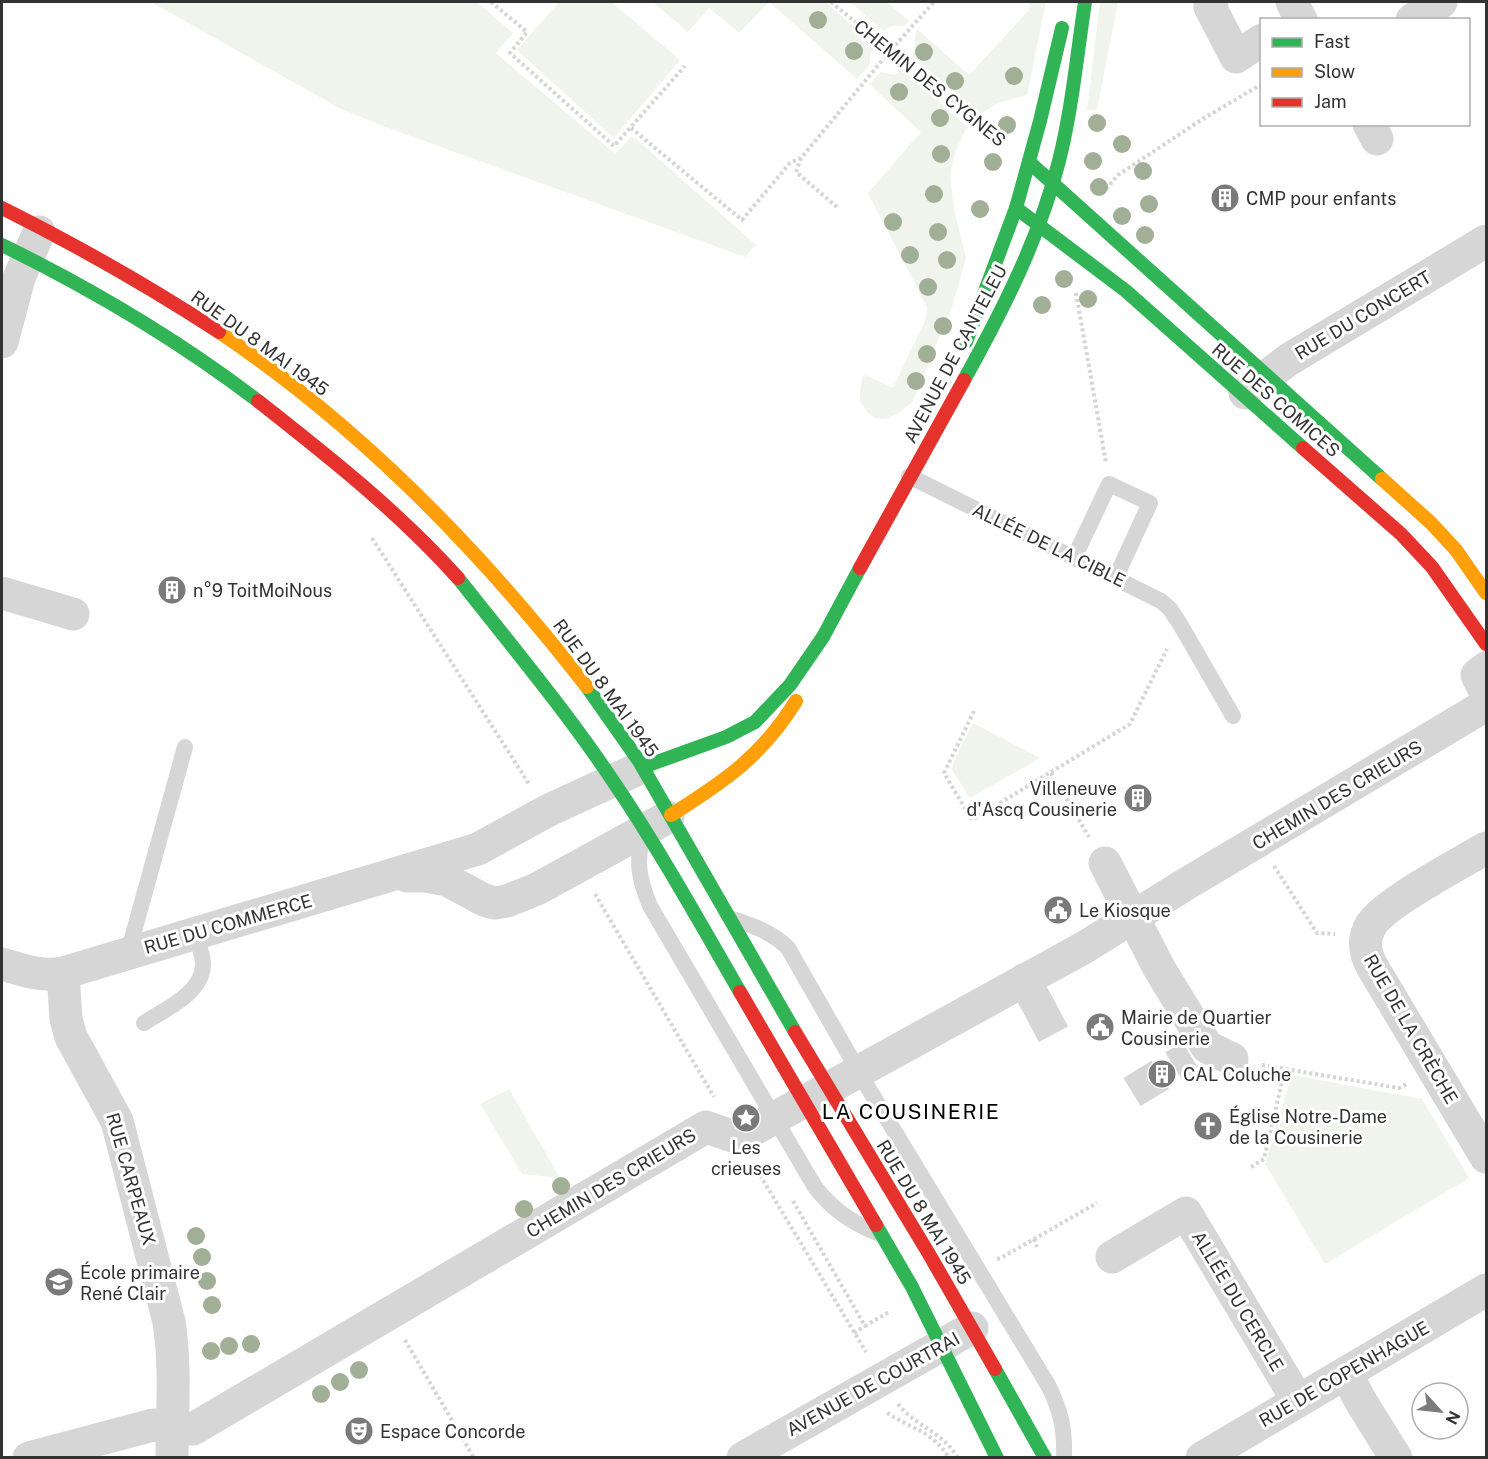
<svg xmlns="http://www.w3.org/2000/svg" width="1488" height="1459" font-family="'Public Sans',sans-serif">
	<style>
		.green { fill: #f1f4ed }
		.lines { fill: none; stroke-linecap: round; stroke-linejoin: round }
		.street-tunnel { stroke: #d6d6d6; stroke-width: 33; stroke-dasharray: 33 16; stroke-linecap: butt }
		.path { stroke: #d5d5d5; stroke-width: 4; stroke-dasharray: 3 3; stroke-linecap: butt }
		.lane { stroke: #d6d6d6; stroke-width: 16 }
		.street { stroke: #d6d6d6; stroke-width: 33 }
		.fast { stroke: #30b455; stroke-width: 14 }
		.slow { stroke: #ff9f0a; stroke-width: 14 }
		.jam { stroke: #e5322d; stroke-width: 14 }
		.tree { fill: #a1af96 }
		.labels { text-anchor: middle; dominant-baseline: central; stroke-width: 6; stroke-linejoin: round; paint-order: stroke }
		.street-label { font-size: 18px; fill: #323232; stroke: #fff }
		.poi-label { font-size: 18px; fill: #323232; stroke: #fff; text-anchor: start }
		.quarter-label { font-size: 21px; letter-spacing: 1.5px; fill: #000; stroke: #fff }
	</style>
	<rect width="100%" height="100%" fill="#fff"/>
	<g class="green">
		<path d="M151 2H477L513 33 496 53 615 154 631 137 635 138 756 245 745 257 383 126 341 109Z"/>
		<path d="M559 2H611L680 60 614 138 517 50Z"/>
		<path d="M653 2H825L875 44 870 55V64L857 79 769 2 739 33 709 8 688 32Z"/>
		<path d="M850 2H887L909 21 904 26H891L884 31Z"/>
		<path d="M1030 2H1046L1027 95 998 103 980 114 912 56C917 45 913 36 917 29L969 75 1029 10Z"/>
		<path d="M1100 2H1118L1097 110H1087Z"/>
		<path d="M903 69 967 127 955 152 950 175 955 214 966 258 953 304 913 401C901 414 878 429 865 409 865 408 860 402 860 401 859 394 862 384 862 377L865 375 893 388 925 321 927 307 868 193 921 132 869 84 881 72 894 75Z"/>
		<path d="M973 723 1040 758 970 798 952 770 954 761Z"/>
		<path d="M1292 1075 1422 1099 1469 1178 1325 1264 1265 1164Z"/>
		<path d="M509 1089 560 1178 522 1174 480 1104Z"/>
	</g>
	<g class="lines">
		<g class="street-tunnel">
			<path d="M1038 1005 1057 1041"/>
			<path d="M1132 1092 1191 1056"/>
		</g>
		<g class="path">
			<path d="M491 2 527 32 510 53 614 146 685 66"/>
			<path d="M831 2 1002 142"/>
			<path d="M631 128 742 220 790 163 801 158"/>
			<path d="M1106 189 1118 175 1201 120 1262 84"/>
			<path d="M837 207 796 172 801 158 890 51 934 2"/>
			<path d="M1076 293 1106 463"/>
			<path d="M372 538 529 784"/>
			<path d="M974 711 944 773 972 820 1130 724 1167 649"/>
			<path d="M1051 773 1089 837"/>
			<path d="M1274 866 1317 933 1335 934"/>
			<path d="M595 894 714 1097"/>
			<path d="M1262 1065 1399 1088 1407 1084"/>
			<path d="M754 1165 866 1352"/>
			<path d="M1251 1167 1264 1159 1285 1069"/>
			<path d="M793 1201 865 1326 889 1312"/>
			<path d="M1034 1239 1037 1247"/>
			<path d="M997 1259 1001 1258 1097 1203"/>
			<path d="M854 1333 865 1326"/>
			<path d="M405 1340 474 1458"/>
			<path d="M898 1404C917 1428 940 1429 958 1458"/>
			<path d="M887 1413C910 1428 934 1432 949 1458"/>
		</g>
		<g class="lane">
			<path d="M909 476 1161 601 1170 609 1180 624 1233 716"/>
			<path d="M1074 558 1109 484 1150 503 1116 577"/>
			<path d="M644 832C635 861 639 879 650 906L815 1187C833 1210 851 1222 877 1233"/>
			<path d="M733 919C754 926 772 932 788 948L867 1086 1048 1385C1061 1411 1065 1429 1064 1458"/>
			<path d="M128 953 185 747"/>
			<path d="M144 1023C165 1009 202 994 203 965 203 955 198 943 196 933"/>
		</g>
		<g class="street">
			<path d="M1212 2 1210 7 1236 57 1262 40"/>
			<path d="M1292 2 1301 20"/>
			<path d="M1412 20 1441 2"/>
			<path d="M1369 124 1377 139"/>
			<path d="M2 342 19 278 39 232"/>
			<path d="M1245 393 1288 360 1486 241"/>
			<path d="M2 593 73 614"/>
			<path d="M1486 668 1477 675 1486 693"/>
			<path d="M1486 848C1461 863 1384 903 1371 925 1362 940 1365 954 1373 968L1486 1157"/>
			<path d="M1105 863 1159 968 1207 1047 1232 1059"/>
			<path d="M407 876H426L447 880 484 900 495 903 507 901 537 889 668 817"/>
			<path d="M2 964C23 970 41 977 63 973L478 849 547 811 638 769"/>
			<path d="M63 973 66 1019 71 1037 117 1121 169 1322C176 1367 172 1412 172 1458"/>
			<path d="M1024 980 1038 1005"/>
			<path d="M1112 1257 1186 1213 1298 1401"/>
			<path d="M1346 1373 1360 1400 1396 1458"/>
			<path d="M29 1458 153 1425 193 1429 706 1127 738 1138 1085 947 1186 884 1486 705"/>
			<path d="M743 1458 972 1328"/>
			<path d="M1202 1458 1486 1290"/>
		</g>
		<g class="fast">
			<path d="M1029 162 1382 479"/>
			<path d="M1016 208 1126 291 1303 448"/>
			<path d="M2 245C92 289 178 340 258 401"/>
			<path d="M966 342 1016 208 1040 121 1062 28"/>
			<path d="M964 380C1003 310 1039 239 1059 161 1072 109 1077 55 1085 2"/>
			<path d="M458 578C511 645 566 711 613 781 659 849 699 921 740 992"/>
			<path d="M587 687 639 761 795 1032"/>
			<path d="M643 767 726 737 755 722 790 685 823 637 860 568"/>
			<path d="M876 1225 912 1287 997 1458"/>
			<path d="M995 1369 1045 1458"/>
		</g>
		<g class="slow">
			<path d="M219 332C361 427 482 552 587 687"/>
			<path d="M1382 479 1431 523 1456 550 1486 593"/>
			<path d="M671 815C725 781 762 756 796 701"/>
		</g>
		<g class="jam">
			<path d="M2 208C78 246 147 285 219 332"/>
			<path d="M258 401C328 456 399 512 458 578"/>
			<path d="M1303 448 1401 534 1432 567 1486 644"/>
			<path d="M860 568 964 380"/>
			<path d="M740 992 876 1225"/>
			<path d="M795 1032 929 1254 995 1369"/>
		</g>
	</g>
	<g class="tree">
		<circle cx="818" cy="20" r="9"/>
		<circle cx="854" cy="51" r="9"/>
		<circle cx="924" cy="52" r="9"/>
		<circle cx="1014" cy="76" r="9"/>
		<circle cx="955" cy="81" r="9"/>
		<circle cx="899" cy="92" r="9"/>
		<circle cx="940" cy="118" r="9"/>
		<circle cx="1097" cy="123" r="9"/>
		<circle cx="1007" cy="125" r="9"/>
		<circle cx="1122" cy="144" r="9"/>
		<circle cx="941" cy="154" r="9"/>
		<circle cx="1093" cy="161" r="9"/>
		<circle cx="993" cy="162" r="9"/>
		<circle cx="1143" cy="171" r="9"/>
		<circle cx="1099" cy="187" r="9"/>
		<circle cx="934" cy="194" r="9"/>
		<circle cx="1149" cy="204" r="9"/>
		<circle cx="980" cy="209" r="9"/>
		<circle cx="1122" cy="216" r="9"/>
		<circle cx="893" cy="222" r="9"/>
		<circle cx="938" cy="232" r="9"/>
		<circle cx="1145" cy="235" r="9"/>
		<circle cx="910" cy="255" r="9"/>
		<circle cx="947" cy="260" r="9"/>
		<circle cx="1064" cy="279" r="9"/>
		<circle cx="928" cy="287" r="9"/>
		<circle cx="1088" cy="299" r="9"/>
		<circle cx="1042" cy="305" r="9"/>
		<circle cx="943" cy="326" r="9"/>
		<circle cx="927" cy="354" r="9"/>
		<circle cx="916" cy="381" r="9"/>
		<circle cx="561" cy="1186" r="9"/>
		<circle cx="524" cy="1209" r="9"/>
		<circle cx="196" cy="1236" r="9"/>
		<circle cx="202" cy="1257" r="9"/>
		<circle cx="207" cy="1281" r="9"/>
		<circle cx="212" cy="1305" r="9"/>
		<circle cx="251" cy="1344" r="9"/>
		<circle cx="229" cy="1346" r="9"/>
		<circle cx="211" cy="1351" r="9"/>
		<circle cx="359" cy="1370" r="9"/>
		<circle cx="340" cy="1382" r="9"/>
		<circle cx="321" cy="1394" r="9"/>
	</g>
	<defs>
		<g id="building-disc" transform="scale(1.5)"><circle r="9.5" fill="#7a7a7a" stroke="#fff"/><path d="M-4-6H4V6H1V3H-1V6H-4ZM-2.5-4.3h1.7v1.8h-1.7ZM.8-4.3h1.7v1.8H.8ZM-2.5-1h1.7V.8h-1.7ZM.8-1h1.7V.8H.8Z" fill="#fff"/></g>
		<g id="civic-disc" transform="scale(1.5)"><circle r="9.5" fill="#7a7a7a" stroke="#fff"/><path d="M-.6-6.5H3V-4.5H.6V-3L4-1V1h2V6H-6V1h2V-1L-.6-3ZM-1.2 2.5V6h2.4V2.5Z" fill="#fff"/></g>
		<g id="sight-disc" transform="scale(1.5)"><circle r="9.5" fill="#7a7a7a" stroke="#fff"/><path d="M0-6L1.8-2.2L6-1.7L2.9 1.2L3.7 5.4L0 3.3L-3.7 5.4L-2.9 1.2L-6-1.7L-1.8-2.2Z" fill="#fff"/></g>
		<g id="church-disc" transform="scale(1.5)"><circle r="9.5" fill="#7a7a7a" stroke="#fff"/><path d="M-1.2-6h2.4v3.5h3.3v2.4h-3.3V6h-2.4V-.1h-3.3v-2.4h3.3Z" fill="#fff"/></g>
		<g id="school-disc" transform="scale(1.5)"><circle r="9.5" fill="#7a7a7a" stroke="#fff"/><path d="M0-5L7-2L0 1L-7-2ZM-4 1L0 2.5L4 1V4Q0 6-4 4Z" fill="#fff"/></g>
		<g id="theatre-disc" transform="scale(1.5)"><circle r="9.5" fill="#7a7a7a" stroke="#fff"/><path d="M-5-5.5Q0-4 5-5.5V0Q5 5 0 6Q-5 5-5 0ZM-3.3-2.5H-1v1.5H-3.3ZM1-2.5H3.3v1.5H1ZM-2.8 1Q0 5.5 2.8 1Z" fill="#fff"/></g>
	</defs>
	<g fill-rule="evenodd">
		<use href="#building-disc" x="1225" y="198"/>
		<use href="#building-disc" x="172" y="590"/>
		<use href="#building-disc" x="1138" y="798"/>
		<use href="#civic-disc" x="1058" y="910"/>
		<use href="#civic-disc" x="1100" y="1027"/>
		<use href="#building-disc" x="1162" y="1074"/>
		<use href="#sight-disc" x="746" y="1118"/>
		<use href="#church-disc" x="1208" y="1126"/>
		<use href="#school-disc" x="59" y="1282"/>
		<use href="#theatre-disc" x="359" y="1431"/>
	</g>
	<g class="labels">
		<g class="street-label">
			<text transform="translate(930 83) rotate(39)">CHEMIN DES CYGNES</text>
			<text transform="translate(1363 315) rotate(-31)">RUE DU CONCERT</text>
			<text transform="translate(260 343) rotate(36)">RUE DU 8 MAI 1945</text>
			<text transform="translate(955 354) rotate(-62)">AVENUE DE CANTELEU</text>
			<text transform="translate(1276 400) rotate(41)">RUE DES COMICES</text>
			<text transform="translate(1049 545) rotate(26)">ALLÉE DE LA CIBLE</text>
			<text transform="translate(606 688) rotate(54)">RUE DU 8 MAI 1945</text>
			<text transform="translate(1337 795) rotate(-31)">CHEMIN DES CRIEURS</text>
			<text transform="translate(228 924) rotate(-16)">RUE DU COMMERCE</text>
			<text transform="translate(1411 1029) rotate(60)">RUE DE LA CRÈCHE</text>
			<text transform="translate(131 1179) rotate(74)">RUE CARPEAUX</text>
			<text transform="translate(611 1183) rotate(-31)">CHEMIN DES CRIEURS</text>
			<text transform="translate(924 1212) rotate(59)">RUE DU 8 MAI 1945</text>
			<text transform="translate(1238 1301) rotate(59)">ALLÉE DU CERCLE</text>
			<text transform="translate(1344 1374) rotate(-30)">RUE DE COPENHAGUE</text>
			<text transform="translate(873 1384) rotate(-29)">AVENUE DE COURTRAI</text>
		</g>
		<g class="poi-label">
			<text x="1246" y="198">CMP pour enfants</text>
			<text x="193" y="590">n°9 ToitMoiNous</text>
			<text x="1117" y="788" text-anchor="end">Villeneuve<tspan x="1117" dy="21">d'Ascq Cousinerie</tspan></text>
			<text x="1079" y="910">Le Kiosque</text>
			<text x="1121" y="1017">Mairie de Quartier<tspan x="1121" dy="21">Cousinerie</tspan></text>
			<text x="1183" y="1074">CAL Coluche</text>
			<text x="1229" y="1116">Église Notre-Dame<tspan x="1229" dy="21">de la Cousinerie</tspan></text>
			<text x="746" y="1147" text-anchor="middle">Les<tspan x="746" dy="21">crieuses</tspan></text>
			<text x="80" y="1272">École primaire<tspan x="80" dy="21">René Clair</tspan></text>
			<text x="380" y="1431">Espace Concorde</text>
		</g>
		<g class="quarter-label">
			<text x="911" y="1111">LA COUSINERIE</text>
		</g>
	</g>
	<rect width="1488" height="1459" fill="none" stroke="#323232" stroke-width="6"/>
	<rect x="1260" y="18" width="210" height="108" fill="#ffffff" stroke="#adadad" stroke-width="1.5"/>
	<rect x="1272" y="38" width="30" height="9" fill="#30b455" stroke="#adadad" stroke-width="1.5"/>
	<text x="1314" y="48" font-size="18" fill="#323232">Fast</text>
	<rect x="1272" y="68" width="30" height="9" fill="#ff9f0a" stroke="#adadad" stroke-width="1.5"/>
	<text x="1314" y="78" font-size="18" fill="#323232">Slow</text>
	<rect x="1272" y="98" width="30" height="9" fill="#e5322d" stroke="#adadad" stroke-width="1.5"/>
	<text x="1314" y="108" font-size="18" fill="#323232">Jam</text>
	<g transform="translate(1440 1411) rotate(117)"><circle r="28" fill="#ffffff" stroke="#adadad" stroke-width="1.5"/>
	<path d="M0-4.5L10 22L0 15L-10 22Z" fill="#7a7a7a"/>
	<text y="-9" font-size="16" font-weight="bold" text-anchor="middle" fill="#323232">N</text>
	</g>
</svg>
